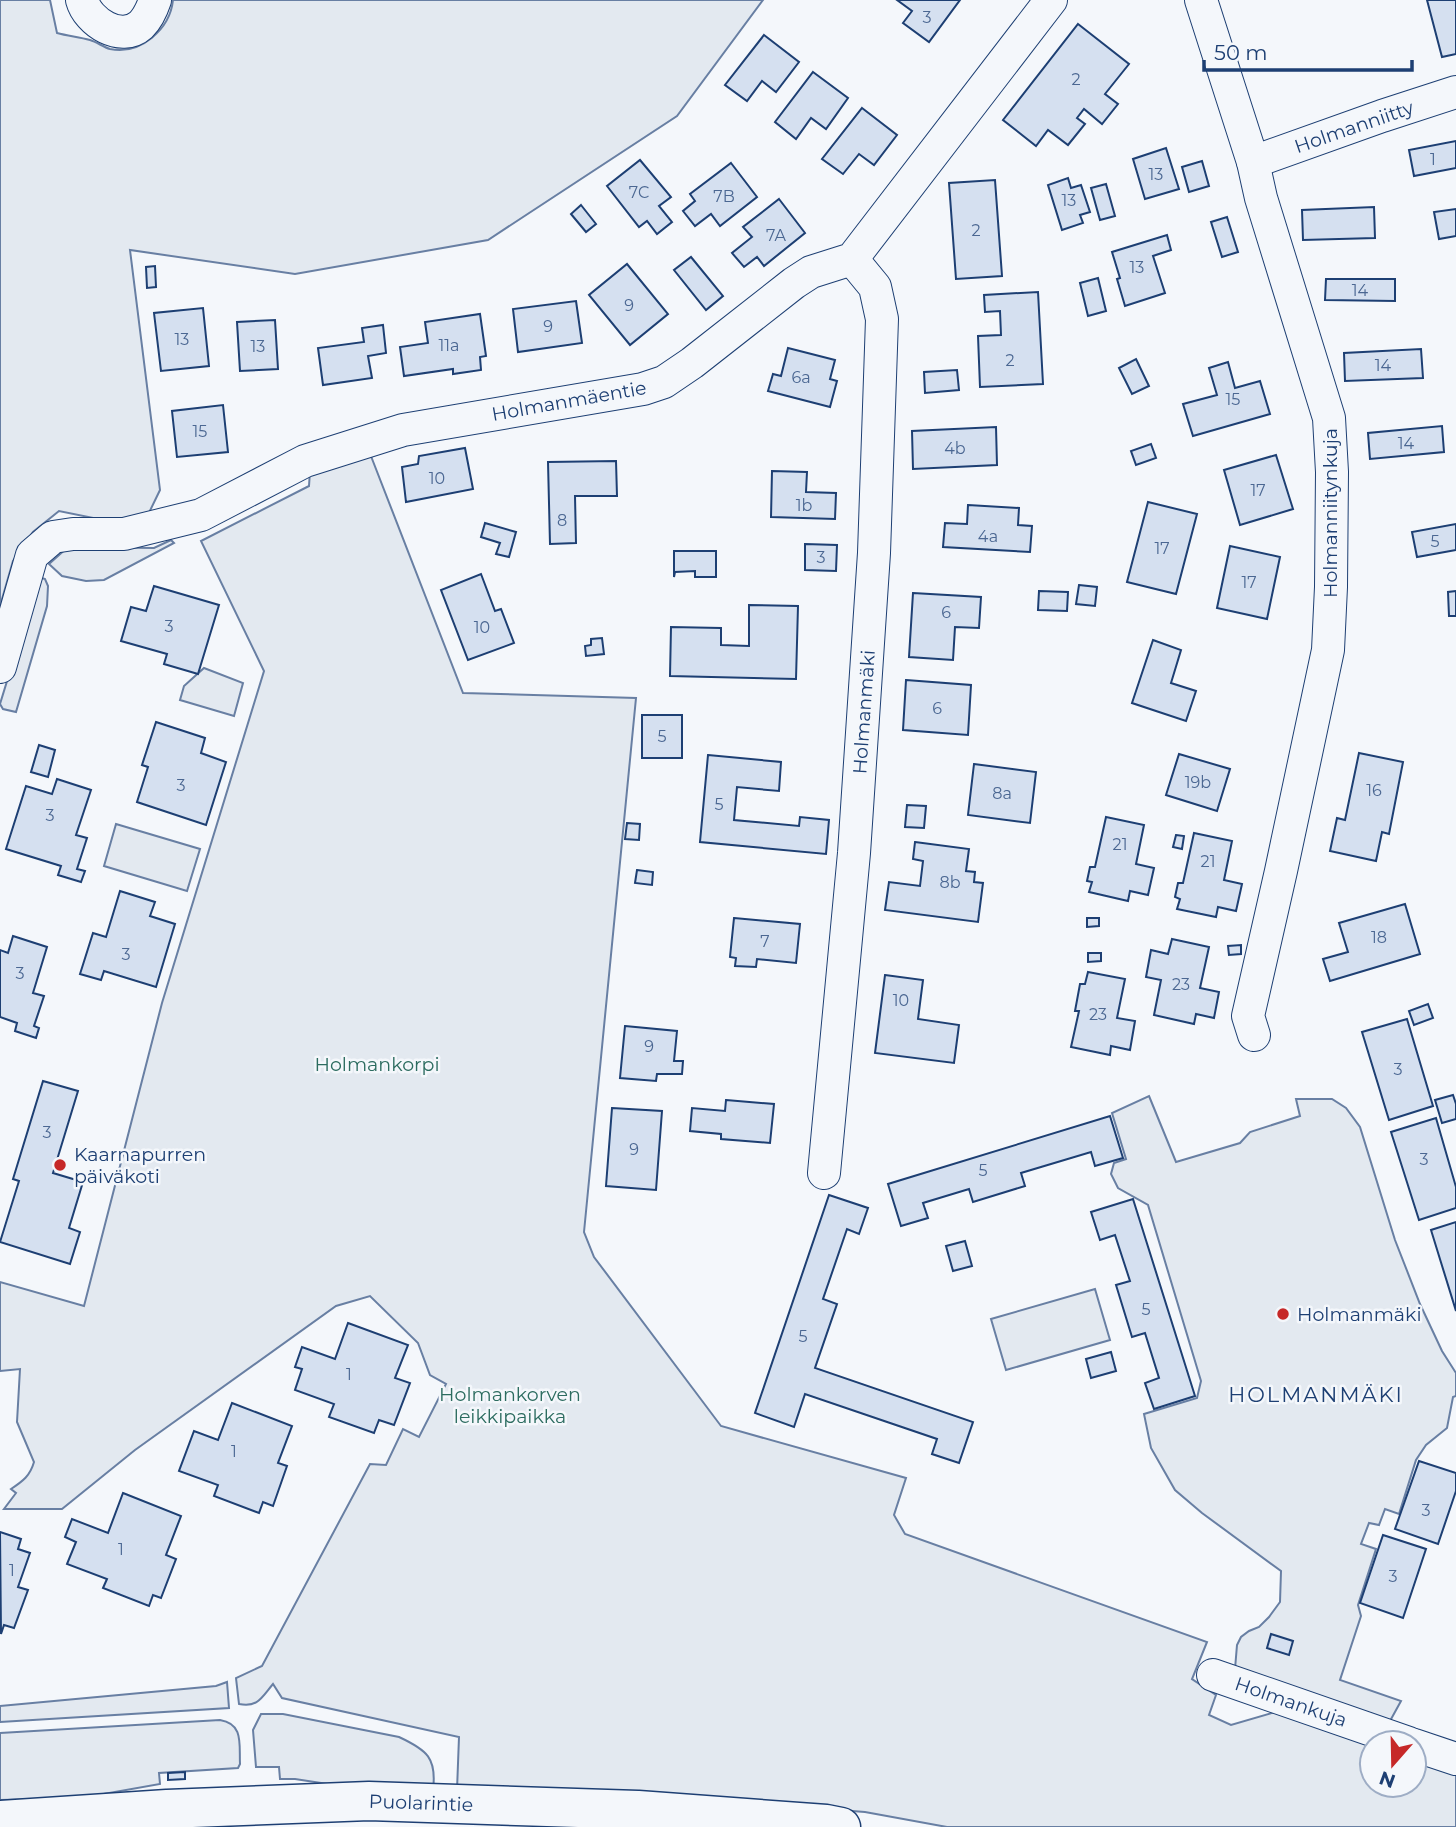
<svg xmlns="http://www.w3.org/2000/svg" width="1456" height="1827" font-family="Montserrat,sans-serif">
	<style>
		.green { fill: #e3e9f0; stroke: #687fa3; stroke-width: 2 }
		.building { fill: #d5e0f0; stroke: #1d3f73; stroke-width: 2 }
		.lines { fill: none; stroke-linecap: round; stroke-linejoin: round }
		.minor-casing { stroke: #1d3f73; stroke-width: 34 }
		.major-casing { stroke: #1d3f73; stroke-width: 41 }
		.minor { stroke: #f4f7fb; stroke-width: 32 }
		.major { stroke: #f4f7fb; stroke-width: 38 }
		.poi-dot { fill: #c62828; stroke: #f4f7fb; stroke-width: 2.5 }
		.labels { text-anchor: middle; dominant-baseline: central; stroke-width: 5; stroke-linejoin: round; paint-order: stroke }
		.number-label { font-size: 16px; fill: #4b6792 }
		.street-label { font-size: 19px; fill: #1d3f73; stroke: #f4f7fb }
		.park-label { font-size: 19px; fill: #2c6c60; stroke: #f4f7fb }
		.poi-label { font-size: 19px; fill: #1d3f73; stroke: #f4f7fb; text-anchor: start }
		.neighbourhood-label { font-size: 21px; letter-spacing: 2px; fill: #1d3f73; stroke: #f4f7fb }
	</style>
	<rect width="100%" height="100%" fill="#f4f7fb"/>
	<g class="green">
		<path d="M0 0H50L57 33C68 36 79 37 90 40 97 42 103 47 110 49 141 55 170 29 173 0H763L677 116 488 240 295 274 130 250 160 490 145 521 118 523 59 511 33 532 13 561 0 606Z"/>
		<path d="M369 451 463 693 636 698 584 1232 594 1257 721 1426 906 1478 894 1515 905 1534 1207 1642 1192 1679 1216 1695 1209 1715 1231 1725 1282 1710 1372 1743V1785H1414V1754L1456 1769V1827H947L865 1812 700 1799 457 1790 459 1737 282 1698 273 1684C262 1697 258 1708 239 1704L236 1678 262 1666 370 1464 386 1465 403 1429 419 1437 446 1384 430 1375 418 1343 370 1296 336 1306 135 1450 62 1509H4L16 1493 11 1489C23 1481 30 1476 34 1462L17 1422 20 1369 0 1371V1282L84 1306 162 1003 264 671 201 541 309 486 310 471Z"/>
		<path d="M171 540 174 543 104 580 86 581 62 576 49 564 68 547 154 548Z"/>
		<path d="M39 577 45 579 48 586 47 606 16 712 3 709 0 704Z"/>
		<path d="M204 668 243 683 234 716 180 700 184 686Z"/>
		<path d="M116 824 200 849 187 891 104 866Z"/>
		<path d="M1149 1096 1176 1162 1240 1143 1250 1132 1300 1116 1296 1099H1332L1346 1108 1360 1127 1395 1240 1420 1304 1442 1351 1456 1373V1396L1453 1397 1447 1428 1426 1445 1416 1460 1399 1514 1385 1509 1379 1525 1369 1523 1361 1544 1376 1549 1358 1605 1361 1616 1340 1680 1401 1701 1390 1721 1235 1669 1237 1645 1241 1637 1249 1631 1259 1627 1269 1617 1280 1602 1281 1571 1202 1513 1175 1490 1151 1448 1144 1414 1197 1398 1201 1381 1148 1205 1118 1188 1111 1174 1114 1163 1126 1159 1112 1113Z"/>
		<path d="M1095 1289 1110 1340 1006 1370 991 1319Z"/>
		<path d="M227 1682 229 1708 0 1722V1706L216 1686Z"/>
		<path d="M261 1714H283L399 1737C427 1750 437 1758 433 1790L380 1792 295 1779H280L279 1767H256L253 1730Z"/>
		<path d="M220 1720C244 1724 239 1744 240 1764L238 1768 159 1773 160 1784 81 1798 0 1800V1733Z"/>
	</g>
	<g class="building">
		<path d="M897 0H960L929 42 903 23 912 11Z"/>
		<path d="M1427 0H1456V54L1442 57Z"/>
		<path d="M1078 24 1129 64 1105 94 1118 104 1102 124 1084 109 1077 118 1085 124 1068 145 1048 130 1036 146 1003 120Z"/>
		<path d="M764 35 799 62 776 92 762 81 747 101 725 85Z"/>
		<path d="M813 72 848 98 826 129 811 118 796 139 775 122Z"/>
		<path d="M862 108 897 135 874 165 859 154 843 174 822 159Z"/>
		<path d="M1456 141V168L1414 176 1409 150Z"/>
		<path d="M1166 148 1179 189 1145 199 1133 159Z"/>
		<path d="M640 160 671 197 659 206 672 222 657 234 647 221 639 227 607 186Z"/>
		<path d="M1202 161 1209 186 1189 192 1182 167Z"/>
		<path d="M731 163 757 197 720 226 711 214 695 226 683 211 695 201 690 194Z"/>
		<path d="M1068 178 1071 188 1081 185 1090 212 1080 215 1083 223 1062 230 1048 185Z"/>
		<path d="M995 180 1002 276 956 279 949 183Z"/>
		<path d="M1106 184 1115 216 1100 220 1091 188Z"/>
		<path d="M779 199 805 233 764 266 757 257 744 267 732 253 752 237 743 227Z"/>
		<path d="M581 205 596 224 586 232 571 214Z"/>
		<path d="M1374 207 1375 238 1303 240 1302 210Z"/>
		<path d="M1456 209V236L1439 239 1434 212Z"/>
		<path d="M1227 217 1238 252 1222 257 1211 222Z"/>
		<path d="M1167 235 1171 250 1153 256 1165 293 1125 306 1117 279 1120 278 1112 252Z"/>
		<path d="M691 257 723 296 706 310 674 270Z"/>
		<path d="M627 264 668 314 630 345 589 295Z"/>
		<path d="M155 266 156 287 147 288 146 267Z"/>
		<path d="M1098 278 1106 311 1088 316 1080 283Z"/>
		<path d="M1326 279H1395V301L1325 300Z"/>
		<path d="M1038 292 1043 384 980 387 978 336 1001 335 1000 311 985 312 984 295Z"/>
		<path d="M576 301 582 343 518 352 513 309Z"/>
		<path d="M203 308 209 366 161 371 154 313Z"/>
		<path d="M480 314 486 356 480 357 481 370 453 374V369L404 376 400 347 428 343 425 322Z"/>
		<path d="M275 320 278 369 240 371 237 322Z"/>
		<path d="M383 325 386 353 368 356 372 378 323 385 318 348 364 342 362 328Z"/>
		<path d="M788 348 835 360 830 379 837 381 830 407 768 391 773 374 781 376Z"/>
		<path d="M1421 349 1423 378 1345 381 1344 353Z"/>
		<path d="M1136 359 1149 386 1132 394 1119 368Z"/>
		<path d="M1228 362 1235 388 1260 381 1270 414 1193 436 1183 404 1217 395 1209 368Z"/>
		<path d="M957 370 959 390 925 393 924 372Z"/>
		<path d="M223 405 228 452 177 457 172 411Z"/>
		<path d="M1442 426 1444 452 1370 459 1368 433Z"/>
		<path d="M996 427 997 465 913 469 912 431Z"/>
		<path d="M1151 444 1156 458 1136 465 1131 451Z"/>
		<path d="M465 448 473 489 406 502 402 467 418 464 419 456Z"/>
		<path d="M1276 455 1293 509 1240 525 1224 470Z"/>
		<path d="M616 461 617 496H575L576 543 550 544 548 462Z"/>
		<path d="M772 471 807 472 806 492 836 493 835 519 771 517Z"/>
		<path d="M1148 502 1197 514 1176 594 1127 582Z"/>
		<path d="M968 505 1019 508 1018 525 1032 526 1030 552 943 547 945 523 967 524Z"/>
		<path d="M485 523 516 532 509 557 496 554 500 543 481 537Z"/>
		<path d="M1456 524V550L1417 557 1412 532Z"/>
		<path d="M805 544 837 545 836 571 805 570Z"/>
		<path d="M1230 546 1280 557 1267 619 1217 608Z"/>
		<path d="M674 551H716V577H695V571L675 572 674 577Z"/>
		<path d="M481 574 495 611 501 609 514 643 468 660 441 590Z"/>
		<path d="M1079 585 1097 587 1095 606 1076 604Z"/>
		<path d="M154 586 219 605 198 674 164 664 167 654 121 641 131 607 146 611Z"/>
		<path d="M1039 591 1068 592 1067 611 1038 610Z"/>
		<path d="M1456 591V616H1449L1448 592Z"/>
		<path d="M913 593 981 597 979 628 955 627 953 660 909 657Z"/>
		<path d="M749 605 798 606 796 679 670 676 671 627 721 628V645L749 646Z"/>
		<path d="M602 638 604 654 586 656 585 646 591 645V639Z"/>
		<path d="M1153 640 1181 650 1171 683 1196 691 1186 721 1132 703Z"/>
		<path d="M906 680 971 685 968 735 903 730Z"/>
		<rect x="642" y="715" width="40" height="43"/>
		<path d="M156 722 205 738 201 753 226 762 206 825 137 802 148 767 142 765Z"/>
		<path d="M39 745 55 750 48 777 31 772Z"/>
		<path d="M1359 753 1403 762 1389 834 1382 832 1376 861 1330 851 1337 818 1345 820Z"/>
		<path d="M1179 754 1230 769 1217 811 1166 795Z"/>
		<path d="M708 755 781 762 779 791 737 787 734 820 799 826 800 817 829 820 826 854 700 842Z"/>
		<path d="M974 764 1036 772 1030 823 968 815Z"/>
		<path d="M57 779 91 790 76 835 87 838 77 869 85 871 81 882 58 875 61 866 6 849 26 786 52 794Z"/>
		<path d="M907 805 926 806 924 828 905 827Z"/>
		<path d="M1106 817 1144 825 1136 864 1154 868 1148 895 1130 891 1128 901 1089 892 1092 882 1087 881 1090 867H1095Z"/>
		<path d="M627 823 640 824 639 840 625 839Z"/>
		<path d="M1194 833 1232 841 1224 880 1242 884 1236 911 1218 907 1216 917 1177 909 1180 899 1175 897 1178 883H1183Z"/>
		<path d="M1176 835 1184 836 1182 849 1173 847Z"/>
		<path d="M915 842 969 849 966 871 975 872 974 882 983 883 978 922 885 910 889 882 920 886 923 861 913 859Z"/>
		<path d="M637 870 653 872 652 885 635 883Z"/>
		<path d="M120 891 155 902 150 916 175 924 156 987 104 971 101 980 80 974 93 933 106 937Z"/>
		<path d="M1405 904 1420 954 1330 981 1323 959 1348 952 1339 923Z"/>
		<path d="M734 918 800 924 796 963 757 959 756 967 735 966 736 958 730 957Z"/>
		<path d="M1087 918H1099V926L1087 927Z"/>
		<path d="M13 936 47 947 33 993 44 996 34 1026 39 1028 36 1038 15 1031 17 1023 0 1017V950L8 953Z"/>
		<path d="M1172 939 1209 947 1200 988 1219 992 1214 1018 1196 1014 1194 1024 1154 1015 1161 980 1146 977 1151 950 1168 954Z"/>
		<path d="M1241 945V954L1229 955 1228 946Z"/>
		<path d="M1088 953H1101V961L1088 962Z"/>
		<path d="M1088 972 1125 979 1117 1018 1135 1021 1130 1050 1111 1046 1110 1055 1071 1047 1079 1011H1075L1080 984H1085Z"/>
		<path d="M885 975 923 980 918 1019 959 1025 954 1063 875 1053Z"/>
		<path d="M1428 1004 1433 1018 1414 1025 1409 1011Z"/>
		<path d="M1407 1019 1433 1106 1389 1120 1362 1032Z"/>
		<path d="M625 1026 677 1031 674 1061H683L682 1074H657L656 1081 620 1078Z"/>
		<path d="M43 1081 78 1091 53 1173 83 1182 69 1228 80 1232 70 1264 0 1242 19 1181 13 1179Z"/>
		<path d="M1453 1095 1456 1104V1119L1442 1123 1435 1100Z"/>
		<path d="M726 1100 774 1104 770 1143 721 1139V1134L690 1131 692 1108 725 1111Z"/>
		<path d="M612 1108 662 1111 656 1190 606 1186Z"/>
		<path d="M1110 1116 1123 1158 1095 1166 1091 1152 1021 1173 1025 1186 973 1202 969 1189 923 1203 928 1218 901 1226 888 1184Z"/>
		<path d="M1436 1118 1456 1187V1208L1419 1220 1391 1132Z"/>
		<path d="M829 1195 868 1208 859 1234 847 1229 823 1299 837 1304 815 1368 973 1422 959 1463 932 1454 937 1439 805 1394 794 1427 755 1413Z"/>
		<path d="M1133 1199 1195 1396 1154 1409 1145 1383 1159 1378 1145 1333 1132 1337 1116 1285 1130 1281 1115 1235 1100 1240 1091 1212Z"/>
		<path d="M1456 1222V1311L1431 1230Z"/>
		<path d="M965 1241 972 1266 953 1271 946 1246Z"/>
		<path d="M348 1323 408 1345 395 1378 410 1383 394 1425 379 1420 374 1433 329 1417 334 1404 295 1390 302 1369 295 1367 302 1347 335 1359Z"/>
		<path d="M1111 1352 1116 1371 1091 1378 1086 1359Z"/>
		<path d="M232 1403 292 1426 278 1463 287 1466 273 1506 263 1502 259 1513 214 1496 218 1485 179 1471 194 1431 218 1440Z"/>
		<path d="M1419 1461 1456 1473V1491L1438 1544 1395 1529Z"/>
		<path d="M123 1493 181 1516 166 1555 176 1559 161 1598 153 1595 149 1606 103 1588 107 1579 67 1564 76 1542 65 1537 72 1519 108 1533Z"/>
		<path d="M0 1532 21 1539 18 1549 30 1553 18 1587 28 1590 14 1628 4 1625 1 1634Z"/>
		<path d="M1383 1535 1426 1549 1403 1618 1360 1603Z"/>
		<path d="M1271 1634 1293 1641 1289 1655 1267 1648Z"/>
		<path d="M185 1772V1779L168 1780V1773Z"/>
	</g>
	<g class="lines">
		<g class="minor-casing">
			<g id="minor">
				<path d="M82 0C88 22 121 43 141 25 148 18 152 9 155 0"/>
				<path d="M1201 0 1253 162 1261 198 1329 418 1332 472 1331 587 1328 650 1281 871 1248 1016 1254 1035"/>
				<path d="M1253 162 1382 116 1456 92"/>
				<path d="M0 667 32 555 53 537 73 534H124L201 515 305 461 403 430 643 389 664 382 692 363 794 283 811 272 852 259 1051 0"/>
				<path d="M824 1173 854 853 874 553 882 319 875 287 852 259"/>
				<path d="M1213 1675 1409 1743"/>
				<path d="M1414 1745 1456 1759"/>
			</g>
		</g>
		<g class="major-casing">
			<path id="major" d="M0 1820 167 1809 369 1801 638 1810 826 1824 841 1827"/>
		</g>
		<use href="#minor" class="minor"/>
		<use href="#major" class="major"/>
	</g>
	<g class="poi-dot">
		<circle cx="60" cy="1165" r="7"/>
		<circle cx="1283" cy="1314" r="7"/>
	</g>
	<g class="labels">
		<g class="number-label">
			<text x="927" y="17">3</text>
			<text x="1076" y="79">2</text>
			<text x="1433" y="159">1</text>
			<text x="1156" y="174">13</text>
			<text x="639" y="192">7C</text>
			<text x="724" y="196">7B</text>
			<text x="1069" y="200">13</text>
			<text x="976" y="230">2</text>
			<text x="776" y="235">7A</text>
			<text x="1137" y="267">13</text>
			<text x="1360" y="290">14</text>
			<text x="629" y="305">9</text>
			<text x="548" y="326">9</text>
			<text x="182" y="339">13</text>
			<text x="449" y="345">11a</text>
			<text x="258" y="346">13</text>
			<text x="1010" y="360">2</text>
			<text x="1383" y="365">14</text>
			<text x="801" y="377">6a</text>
			<text x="1233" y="399">15</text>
			<text x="200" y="431">15</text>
			<text x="1406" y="443">14</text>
			<text x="955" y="448">4b</text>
			<text x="437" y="478">10</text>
			<text x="1258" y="490">17</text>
			<text x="804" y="505">1b</text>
			<text x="562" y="520">8</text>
			<text x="988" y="536">4a</text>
			<text x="1435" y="541">5</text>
			<text x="1162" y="548">17</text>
			<text x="821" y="557">3</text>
			<text x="1249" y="582">17</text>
			<text x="946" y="612">6</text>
			<text x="169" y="626">3</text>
			<text x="482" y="627">10</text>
			<text x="937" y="708">6</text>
			<text x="662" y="736">5</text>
			<text x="1198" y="782">19b</text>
			<text x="181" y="785">3</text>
			<text x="1374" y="790">16</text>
			<text x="1002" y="793">8a</text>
			<text x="719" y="804">5</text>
			<text x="50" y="815">3</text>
			<text x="1120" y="844">21</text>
			<text x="1208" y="861">21</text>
			<text x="950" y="882">8b</text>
			<text x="1379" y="937">18</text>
			<text x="765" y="941">7</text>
			<text x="126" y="954">3</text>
			<text x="20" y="973">3</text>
			<text x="1181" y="984">23</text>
			<text x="901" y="1000">10</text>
			<text x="1098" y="1014">23</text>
			<text x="649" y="1046">9</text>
			<text x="1398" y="1069">3</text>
			<text x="47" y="1132">3</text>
			<text x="634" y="1149">9</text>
			<text x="1424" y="1159">3</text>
			<text x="983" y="1170">5</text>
			<text x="1146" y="1309">5</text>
			<text x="803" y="1336">5</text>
			<text x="349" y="1374">1</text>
			<text x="234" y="1451">1</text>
			<text x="1426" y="1510">3</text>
			<text x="121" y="1549">1</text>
			<text x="12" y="1570">1</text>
			<text x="1393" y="1576">3</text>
		</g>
		<g class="street-label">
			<text transform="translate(1354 127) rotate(-19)">Holmanniitty</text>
			<text transform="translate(569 401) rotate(-10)">Holmanmäentie</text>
			<text transform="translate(1330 513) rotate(-90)">Holmanniitynkuja</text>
			<text transform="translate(864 712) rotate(-86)">Holmanmäki</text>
			<text transform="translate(1291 1702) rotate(19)">Holmankuja</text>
			<text transform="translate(421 1803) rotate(2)">Puolarintie</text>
		</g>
		<g class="park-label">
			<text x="377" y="1064">Holmankorpi</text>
			<text x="510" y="1394">Holmankorven<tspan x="510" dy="22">leikkipaikka</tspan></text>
		</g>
		<g class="poi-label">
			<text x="74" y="1154">Kaarnapurren<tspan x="74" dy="22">päiväkoti</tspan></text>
			<text x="1297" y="1314">Holmanmäki</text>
		</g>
		<g class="neighbourhood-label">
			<text x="1316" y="1394">HOLMANMÄKI</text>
		</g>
	</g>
	<g transform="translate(1393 1764) rotate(200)"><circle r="33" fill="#f4f7fb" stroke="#9eadc5" stroke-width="2"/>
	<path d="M0-5L12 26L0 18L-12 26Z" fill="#c62828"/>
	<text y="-10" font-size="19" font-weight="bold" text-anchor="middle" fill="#1d3f73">N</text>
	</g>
	<path d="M1204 60v10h208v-10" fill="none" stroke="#1d3f73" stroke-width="3.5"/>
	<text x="1214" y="60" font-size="21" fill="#1d3f73" stroke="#f4f7fb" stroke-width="5" paint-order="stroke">50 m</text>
</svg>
